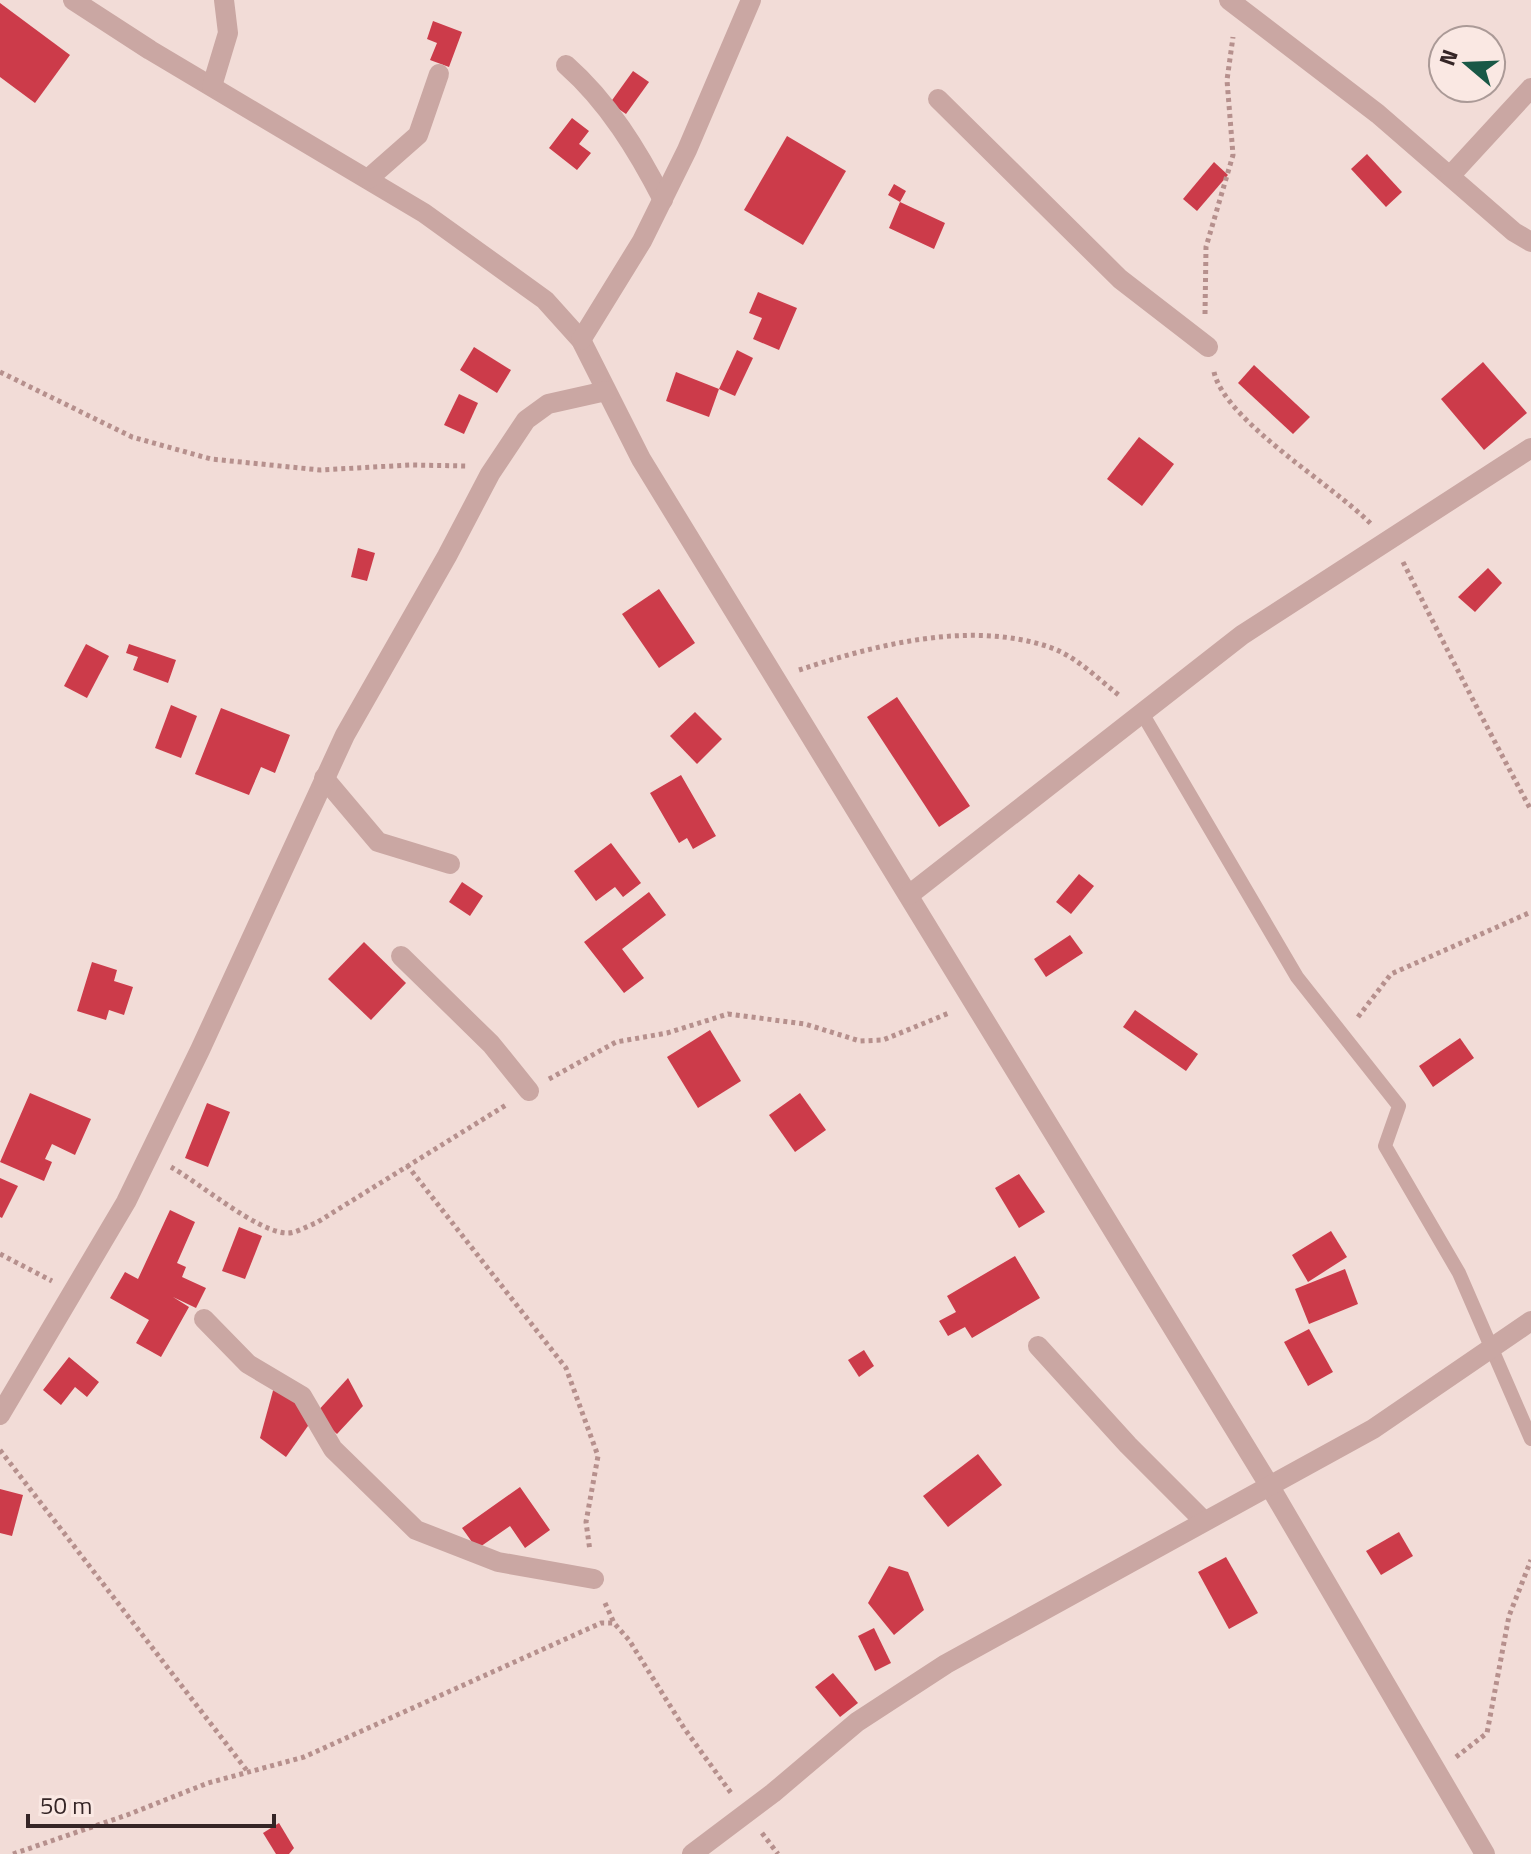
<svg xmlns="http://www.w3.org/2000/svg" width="1531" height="1854" font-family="'Titillium Web',sans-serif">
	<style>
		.building { fill: #cc3b4a }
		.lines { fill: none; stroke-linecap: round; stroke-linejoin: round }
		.path { stroke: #b6908d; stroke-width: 5; stroke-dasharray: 4 4; stroke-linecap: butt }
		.lane { stroke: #caa7a3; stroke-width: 14 }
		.street { stroke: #caa7a3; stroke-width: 20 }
	</style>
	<rect width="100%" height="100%" fill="#f2dcd7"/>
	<g class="building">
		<path d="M0 3 70 55 35 103 0 77Z"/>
		<path d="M433 21 462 32 449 67 430 60 437 43 427 39Z"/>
		<path d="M633 71 649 82 626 114 610 103Z"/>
		<path d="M572 118 589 131 579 144 591 153 577 170 549 148Z"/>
		<path d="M787 136 846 171 803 245 744 210Z"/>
		<path d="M1367 154 1402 192 1386 207 1351 169Z"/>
		<path d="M1214 162 1228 175 1197 211 1183 199Z"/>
		<path d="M894 184 906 191 900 202 945 223 934 249 889 228 900 202 888 195Z"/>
		<path d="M758 292 797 308 779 350 753 339 762 318 749 313Z"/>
		<path d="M474 347 511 370 497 393 460 370Z"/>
		<path d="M737 350 753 358 735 396 719 389Z"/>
		<path d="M1483 362 1527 413 1484 450 1441 399Z"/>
		<path d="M1254 365 1310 417 1293 434 1238 383Z"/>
		<path d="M676 372 719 389 709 417 666 401Z"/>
		<path d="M459 394 478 403 464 434 444 425Z"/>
		<path d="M1139 437 1174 464 1142 506 1107 479Z"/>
		<path d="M358 548 375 553 367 581 351 577Z"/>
		<path d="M1488 568 1502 583 1475 612 1458 597Z"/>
		<path d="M659 589 695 643 659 668 622 614Z"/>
		<path d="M86 644 109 656 87 698 64 686Z"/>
		<path d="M129 644 176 660 168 683 133 670 138 657 126 653Z"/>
		<path d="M897 697 970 806 939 827 867 717Z"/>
		<path d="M171 705 197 716 181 758 155 748Z"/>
		<path d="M221 708 290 735 275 773 261 767 249 795 195 774Z"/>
		<path d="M695 712 722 739 697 764 670 736Z"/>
		<path d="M681 775 716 836 693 849 687 838 679 843 650 793Z"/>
		<path d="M611 843 641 883 623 897 615 887 596 901 574 871Z"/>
		<path d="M1079 874 1094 886 1071 914 1056 902Z"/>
		<path d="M462 882 483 896 470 916 449 902Z"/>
		<path d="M649 892 666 915 622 949 644 978 624 993 584 942Z"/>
		<path d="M1070 935 1083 953 1046 977 1034 959Z"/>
		<path d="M364 942 406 983 371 1020 328 979Z"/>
		<path d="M92 962 117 970 114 981 133 987 124 1015 109 1010 106 1020 77 1011Z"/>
		<path d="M1135 1010 1198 1054 1186 1071 1123 1027Z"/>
		<path d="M710 1030 741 1081 698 1108 667 1057Z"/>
		<path d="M1460 1038 1474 1058 1433 1087 1419 1066Z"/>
		<path d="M30 1093 91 1119 75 1155 52 1144 45 1159 52 1162 44 1181 0 1162Z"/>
		<path d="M800 1093 826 1130 795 1152 769 1115Z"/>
		<path d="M207 1103 230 1112 208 1167 185 1158Z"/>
		<path d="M1019 1174 1045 1212 1019 1228 995 1188Z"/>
		<path d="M0 1178 18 1186 2 1218 0 1217Z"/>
		<path d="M170 1210 195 1222 177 1263 186 1267 182 1277 206 1288 196 1308 173 1297 189 1307 161 1357 136 1343 149 1320 110 1298 125 1272 138 1279Z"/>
		<path d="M239 1227 262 1236 245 1279 222 1271Z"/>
		<path d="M1331 1231 1347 1257 1308 1282 1292 1255Z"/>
		<path d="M1015 1256 1040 1298 972 1338 965 1327 948 1336 939 1321 956 1312 947 1296Z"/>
		<path d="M1345 1269 1358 1304 1309 1324 1295 1289Z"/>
		<path d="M1309 1329 1333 1372 1308 1386 1284 1342Z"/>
		<path d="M864 1350 874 1366 859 1377 848 1360Z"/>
		<path d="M69 1357 99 1382 87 1397 75 1387 61 1405 43 1390Z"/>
		<path d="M348 1378 363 1406 337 1434 315 1414Z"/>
		<path d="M274 1387 315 1416 286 1457 260 1438Z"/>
		<path d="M978 1454 1002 1485 948 1527 923 1496Z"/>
		<path d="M520 1487 550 1530 525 1548 510 1526 477 1549 462 1528Z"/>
		<path d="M0 1489 23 1495 12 1536 0 1533Z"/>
		<path d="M1399 1532 1413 1556 1381 1575 1366 1551Z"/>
		<path d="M1226 1557 1258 1613 1229 1629 1198 1572Z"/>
		<path d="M889 1566 908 1572 924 1610 894 1635 868 1603Z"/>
		<path d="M874 1628 891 1663 875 1671 858 1636Z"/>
		<path d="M833 1673 858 1703 840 1717 815 1687Z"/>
		<path d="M279 1823 294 1848 289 1854H276L263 1833Z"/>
	</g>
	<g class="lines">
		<g class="path">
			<path d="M1205 314 1206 247 1233 155 1227 80 1233 37"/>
			<path d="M0 372 132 437 211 459 320 470 410 465 468 466"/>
			<path d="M1214 372C1225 421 1333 485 1371 524"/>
			<path d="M1403 562C1445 646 1487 728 1531 810"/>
			<path d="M799 670C875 645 970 620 1049 647 1076 656 1098 679 1120 696"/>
			<path d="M1358 1017 1391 974 1531 912"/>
			<path d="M549 1079 616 1042 667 1033 728 1014 805 1024 860 1041 883 1040 949 1013"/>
			<path d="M407 1165 566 1368 598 1456 586 1522 590 1551"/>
			<path d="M171 1167C201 1184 256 1231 286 1233 295 1234 307 1226 316 1223L506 1105"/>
			<path d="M0 1254 52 1281"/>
			<path d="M0 1450 248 1772"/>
			<path d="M605 1603 614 1623"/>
			<path d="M1456 1757 1487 1733 1509 1616 1531 1560"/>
			<path d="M762 1833 778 1854"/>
			<path d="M13 1854 127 1815 208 1783 304 1757 601 1623H614L629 1640 684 1728 731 1793"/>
		</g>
		<path class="lane" d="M1142 713 1297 977 1399 1106 1385 1146 1459 1273 1531 1439"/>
		<g class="street">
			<path d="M73 0 150 50 424 213 545 300 581 340 641 459 1269 1485 1485 1854"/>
			<path d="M1229 0 1378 114 1514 232 1531 242"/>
			<path d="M566 65C608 102 638 151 663 200"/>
			<path d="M212 86 228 33 224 0"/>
			<path d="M938 99 1120 279 1208 347"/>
			<path d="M1450 176 1531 88"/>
			<path d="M368 179 418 135 439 74"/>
			<path d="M581 340 642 241 687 150 751 0"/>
			<path d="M324 778 378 842 450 864"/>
			<path d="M909 895 1242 635 1531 448"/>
			<path d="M401 956 491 1044 529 1091"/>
			<path d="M204 1319 248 1364 302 1396 333 1449 416 1530 498 1562 594 1579"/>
			<path d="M1038 1346 1128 1445 1204 1521"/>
			<path d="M0 1415 126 1202 200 1050 345 735 447 556 490 474 526 420 548 404 606 391"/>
			<path d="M692 1854 773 1793 857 1722 946 1664 1373 1429 1531 1321"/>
		</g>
	</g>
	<g transform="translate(1467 64) rotate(289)"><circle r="38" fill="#fae8e3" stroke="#ab9a97" stroke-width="2"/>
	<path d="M0-6L14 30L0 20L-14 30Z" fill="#195846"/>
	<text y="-12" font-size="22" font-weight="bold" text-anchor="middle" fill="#352526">N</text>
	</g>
	<path d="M28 1814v12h246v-12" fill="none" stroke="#352526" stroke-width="4"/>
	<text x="40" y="1814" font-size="24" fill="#352526" stroke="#fae8e3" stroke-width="6" paint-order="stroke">50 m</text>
</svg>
